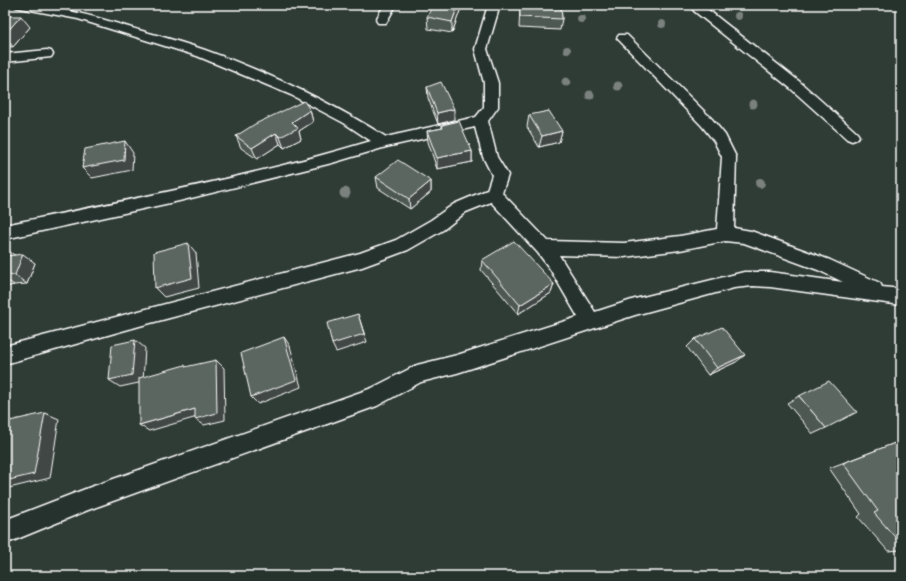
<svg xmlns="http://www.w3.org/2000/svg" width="906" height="581" font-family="'Balsamiq Sans',sans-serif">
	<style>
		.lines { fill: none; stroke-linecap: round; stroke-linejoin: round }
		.street-casing { stroke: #fff; stroke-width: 3 }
		.street { fill: #26332d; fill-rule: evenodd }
		.tree { fill: #7a817e }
		.wall { fill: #4e5853; stroke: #fff }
		.shaded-wall { fill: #404744; stroke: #fff }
		.building { fill: #5b6661; stroke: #fff }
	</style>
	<rect width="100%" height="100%" fill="#2f3b35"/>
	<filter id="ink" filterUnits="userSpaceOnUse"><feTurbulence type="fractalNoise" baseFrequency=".025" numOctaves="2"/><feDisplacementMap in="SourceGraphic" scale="8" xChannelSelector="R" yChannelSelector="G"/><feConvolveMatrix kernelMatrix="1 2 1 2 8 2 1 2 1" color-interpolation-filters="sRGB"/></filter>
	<g filter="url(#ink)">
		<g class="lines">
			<g class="street-casing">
				<g id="street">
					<path d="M14 5C61 5 98 18 142 31 163 37 185 43 205 50 269 73 329 101 386 137L476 117 484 107V83L475 49 488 5H500L487 49 498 83V107L488 121 497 157 508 175 502 193 548 241 624 243 680 236 717 229 722 157 714 141 702 126 617 38 619 35H627L712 119 725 135 736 157 734 228 751 231 830 260 880 283 882 287 901 289V305L770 287 753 286 734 288 635 315 457 373 421 382 377 406 88 510 5 544V520L88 488 372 388 417 365 457 355 578 317 550 269 538 253 491 202 466 212 443 230 408 250 362 267 143 325 5 364V346L360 253 396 240 431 220 454 204 487 190 492 175 483 157 475 127 386 147 332 163 179 201 5 239V225C127 200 252 177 371 141L344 123 291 95 197 56 78 19 20 8 16 7ZM725 241 744 243 818 270 843 282 770 272H744L635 299 595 312 559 255 624 257 680 250Z"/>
					<path d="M384 5H396L386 23H378L376 20Z"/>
					<path d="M690 5H702L800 82 857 133 859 136 857 139 852 141 847 139 790 88 694 11Z"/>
					<path d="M47 50 51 51 53 54 51 57 5 62V54Z"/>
				</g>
			</g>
			<use href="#street" class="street"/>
		</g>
		<g class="tree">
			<circle cx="738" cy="16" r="4"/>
			<circle cx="581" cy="19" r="4"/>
			<circle cx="662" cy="24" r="4"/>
			<circle cx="567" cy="50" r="4"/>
			<circle cx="566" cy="82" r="4.5"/>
			<circle cx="618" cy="86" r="4.5"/>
			<circle cx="590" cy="95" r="4.5"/>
			<circle cx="753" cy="104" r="4.5"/>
			<circle cx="760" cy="183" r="5"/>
			<circle cx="345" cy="193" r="5.5"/>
		</g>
		<g class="wall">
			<path d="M462 5 452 33 428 29 427 17Z"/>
			<path d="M520 5H561L562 19 560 30 519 28Z"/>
			<path d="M5 16 30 27 13 47 5 46Z"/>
			<path d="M427 87 454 120 438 124 428 98Z"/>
			<path d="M310 110 313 122 299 131 301 139 284 148 280 144 257 159 241 148 236 136Z"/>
			<path d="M529 115 562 131 559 142 539 147 527 127Z"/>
			<path d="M442 125 472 151V162L437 169 428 142 427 131 442 128Z"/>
			<path d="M376 177 431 181V192L410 209 378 188Z"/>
			<path d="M5 251 35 263 27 284 14 285 5 287Z"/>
			<path d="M482 260 554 284 551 293 518 314 481 270Z"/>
			<path d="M695 339 736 362 708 375 687 347Z"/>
			<path d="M799 396 826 428 813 434 787 403Z"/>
			<path d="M895 443 901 451V550L888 551 858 517 861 514 829 468Z"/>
		</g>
		<g class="shaded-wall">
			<path d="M458 5H462L452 33V22Z"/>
			<path d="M21 16 30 27 13 47 5 36V34Z"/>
			<path d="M454 109V120L438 124 437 113Z"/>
			<path d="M310 110 313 122 299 131 301 139 284 148 280 137 292 122Z"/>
			<path d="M562 131 559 142 539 147 542 136Z"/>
			<path d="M276 133 280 144 257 159 252 148Z"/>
			<path d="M125 141 133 153 132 170 92 178 82 168Z"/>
			<path d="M472 151V162L437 169V158Z"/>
			<path d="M431 181V192L410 209 409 199Z"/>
			<path d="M188 243 196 253 199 288 164 297 155 288Z"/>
			<path d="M8 250 20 260 23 254 35 263 27 284 15 275 7 256Z"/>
			<path d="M5 279 14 285 5 287Z"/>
			<path d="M554 284 551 293 518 314 520 305Z"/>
			<path d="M358 314 367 342 336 352 332 344Z"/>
			<path d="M284 337 290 346 301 387 258 404 251 397Z"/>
			<path d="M135 340 145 348 143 382 120 387 109 380Z"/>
			<path d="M745 355 736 362 708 375 717 368Z"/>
			<path d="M216 360 224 368 225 420 204 425 195 419Z"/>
			<path d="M195 409 204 415 149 431 139 425Z"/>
			<path d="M45 413 59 419 50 478 5 489V481Z"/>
		</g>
		<g class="building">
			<path d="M433 5H458L452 22 427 17Z"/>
			<path d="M520 5H561L562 19 520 17Z"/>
			<path d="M5 16H21L5 34Z"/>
			<path d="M441 82 454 109 437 113 427 87Z"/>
			<path d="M304 101 310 110 292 122 298 128 280 137 276 133 252 148 236 136 255 124Z"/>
			<path d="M549 111 562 131 542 136 529 115Z"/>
			<path d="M459 121 472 151 437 158 427 131 443 128 442 125Z"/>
			<path d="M125 141 124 160 82 168 85 149Z"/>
			<path d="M398 160 431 181 409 199 376 177Z"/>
			<path d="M514 241 554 284 520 305 482 260Z"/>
			<path d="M188 243 192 278 155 288 154 252Z"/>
			<path d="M8 250 7 256 23 254 15 275 5 276V251Z"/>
			<path d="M358 314 364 334 332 344 327 323Z"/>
			<path d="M722 327 745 355 717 368 695 339Z"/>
			<path d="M284 337 296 380 251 397 241 353Z"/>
			<path d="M135 340 132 375 109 380 112 345Z"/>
			<path d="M216 360 217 413 195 419V409L139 425V378L185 365V367Z"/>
			<path d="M829 381 857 412 826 428 799 396Z"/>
			<path d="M45 413 34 474 5 481V422Z"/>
			<path d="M895 443 901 451V544L874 513 878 511 843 463Z"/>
		</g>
	</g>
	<rect width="906" height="581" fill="none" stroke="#26332d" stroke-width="20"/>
	<rect x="10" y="10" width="886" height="561" fill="none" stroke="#fff" stroke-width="1.5" filter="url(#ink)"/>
</svg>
